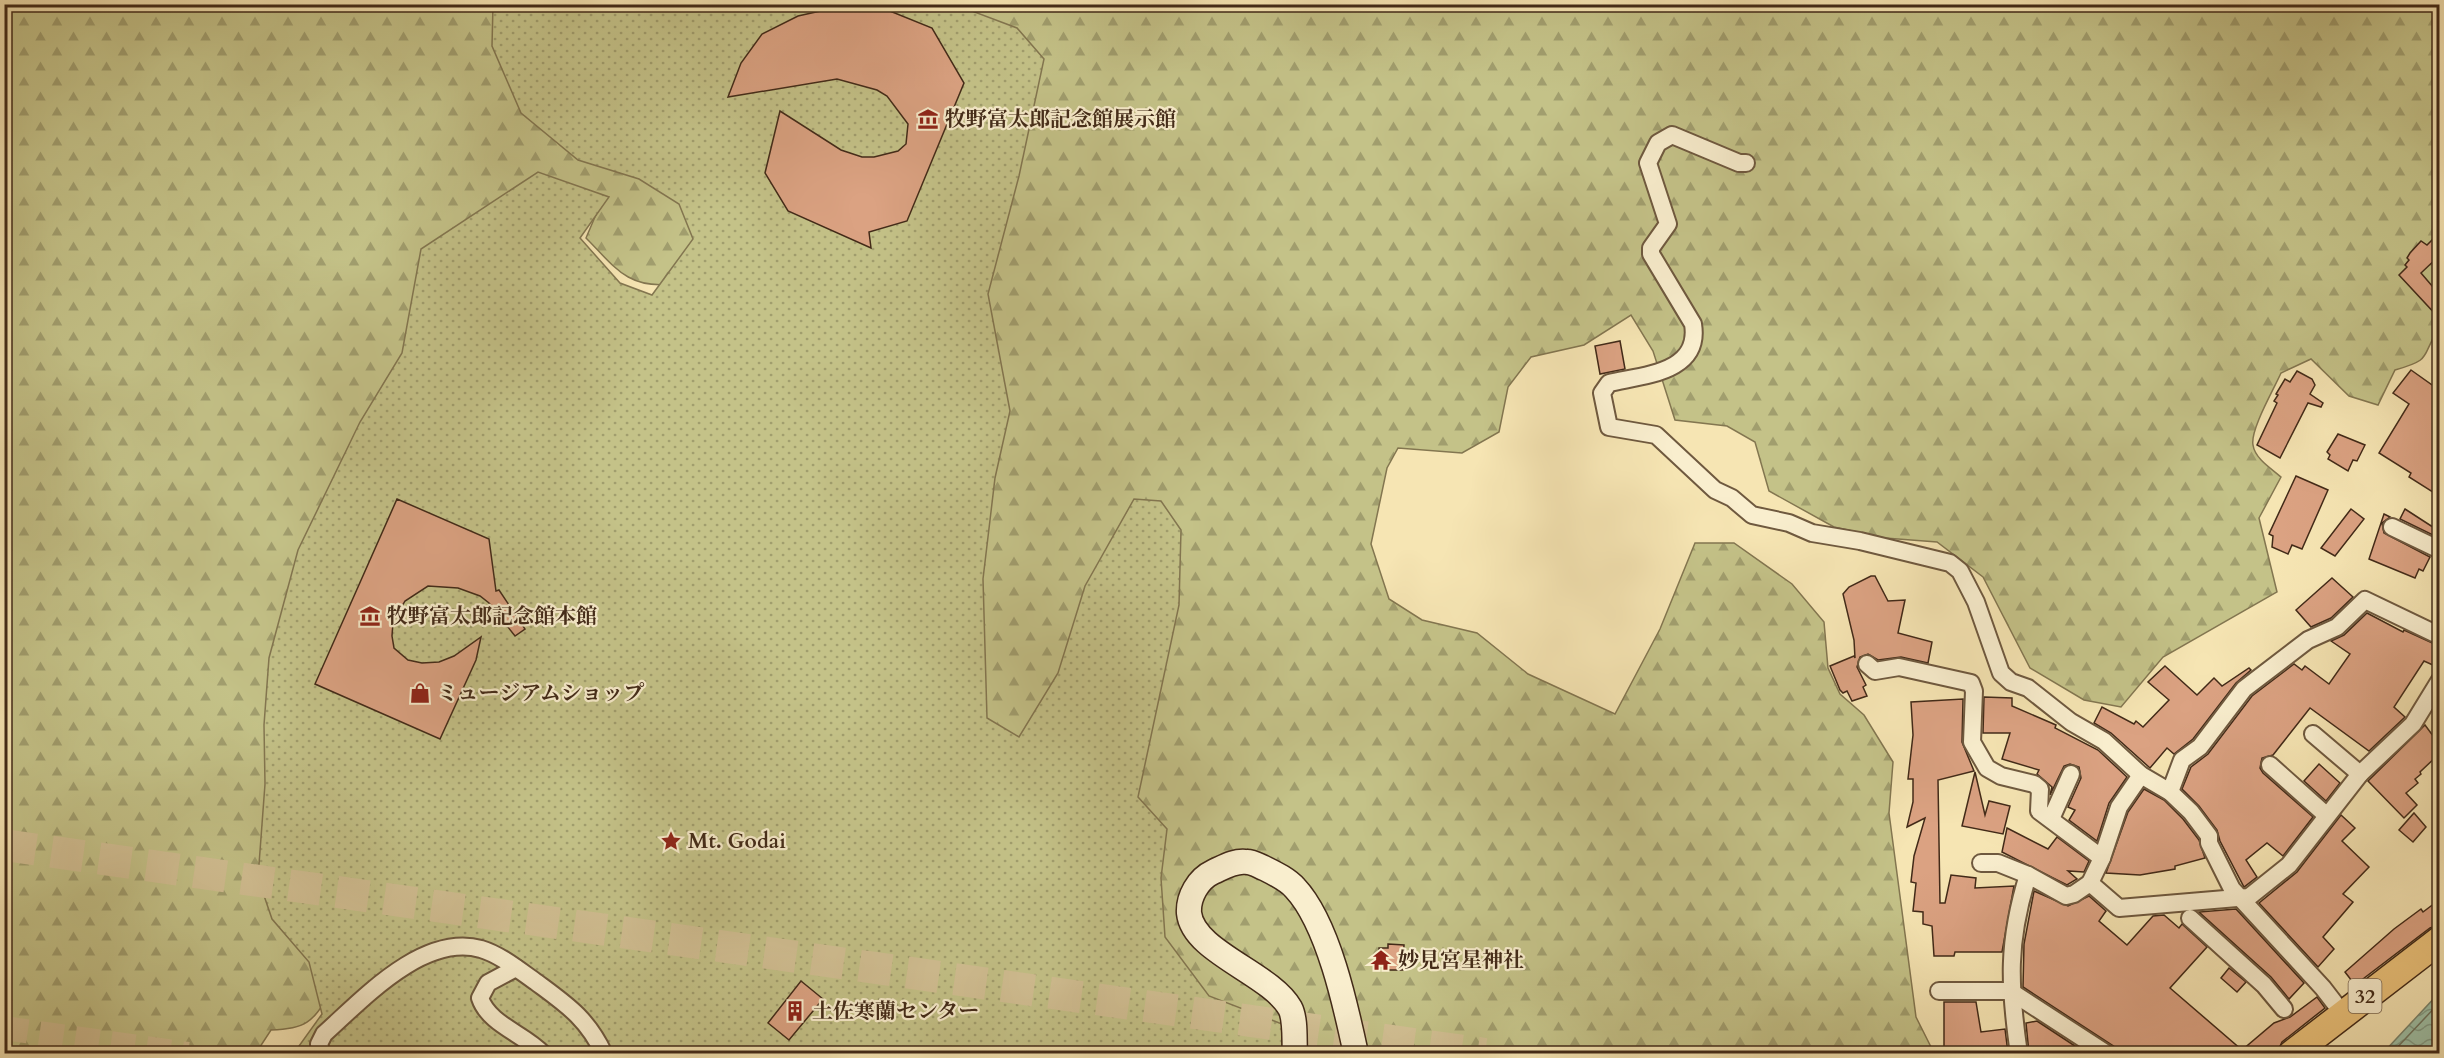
<svg xmlns="http://www.w3.org/2000/svg" width="2444" height="1058" font-family="Cardo,'Noto Serif JP',serif">
	<style>
		.forest { fill: url(#forest-firs); stroke: #837650; stroke-width: 1.5 }
		.garden { fill: url(#garden-dots); stroke: #837650; stroke-width: 1.5 }
		.water { fill: url(#water-waves); stroke: #79846d; stroke-width: 1.5 }
		.lines { fill: none; stroke-linecap: round; stroke-linejoin: round }
		.shore { stroke: #70755f; stroke-width: 1.5 }
		.building { fill: #dba282; stroke: #422a18; stroke-width: 1.5 }
		.secondary-tunnel { stroke: #d2c094; stroke-width: 24; stroke-dasharray: 24 12; stroke-linecap: butt }
		.highway-tunnel { stroke: #d2c094; stroke-width: 32; stroke-dasharray: 32 16; stroke-linecap: butt }
		.street-casing { stroke: #6f593f; stroke-width: 20 }
		.secondary-casing { stroke: #422a18; stroke-width: 27 }
		.primary-casing { stroke: #422a18; stroke-width: 30 }
		.street { stroke: #f9eece; stroke-width: 16 }
		.secondary { stroke: #f9eece; stroke-width: 24 }
		.primary { stroke: #ebc27a; stroke-width: 27 }
		.labels { text-anchor: middle; dominant-baseline: central; stroke-width: 4.5; stroke-linejoin: round; paint-order: stroke }
		.shield { fill: #f9eece; stroke: #79654f; stroke-width: 1.5 }
		.shield-label { font-size: 20px; font-weight: bold; fill: #422a18 }
		.poi-label { font-size: 21px; font-weight: bold; fill: #422a18; stroke: #f9eece; text-anchor: start }
	</style>
	<defs>
		<pattern id="forest-firs" width="22" height="20" patternUnits="userSpaceOnUse" patternTransform="scale(1.5)"><rect width="22" height="20" fill="#c4c288"/><path d="M5 1l3.5 6h-7zM16 11l3.5 6h-7z" fill="#a19e6e"/></pattern>
		<pattern id="garden-dots" width="8" height="8" patternUnits="userSpaceOnUse" patternTransform="scale(1.5)"><rect width="8" height="8" fill="#c4c288"/><path d="M2 2h.1M6 6h.1" fill="none" stroke="#a19e6e" stroke-width="1.8" stroke-linecap="round"/></pattern>
		<pattern id="water-waves" width="16" height="10" patternUnits="userSpaceOnUse" patternTransform="scale(1.5)"><rect width="16" height="10" fill="#9ec0a6"/><path d="M0 5q4-4 8 0t8 0" fill="none" stroke="#829c86"/></pattern>
	</defs>
	<rect width="100%" height="100%" fill="#f6e5b3"/>
	<filter id="stains"><feTurbulence type="fractalNoise" baseFrequency=".00333" numOctaves="4"/><feColorMatrix values="0 0 0 0 .2 0 0 0 0 .09 0 0 0 0 .02 0 0 0 .5 -.17"/></filter>
	<radialGradient id="worn" r=".72"><stop offset=".6" stop-color="#630" stop-opacity="0"/><stop offset="1" stop-color="#630" stop-opacity=".3"/></radialGradient>
	<path class="forest" d="M5 5H2439V328C2420 357 2434 359 2395 370L2378 405 2349 396 2311 359 2281 373C2274 389 2250 430 2253 445 2255 459 2272 469 2281 477L2259 518 2277 592 2163 657 2121 707 2084 700 2030 668 1983 577 1937 542 1885 538 1834 527 1769 491 1755 442 1727 426 1675 420 1653 351 1631 315 1584 345 1531 357 1508 387 1499 432 1462 453 1398 448 1387 468 1371 544 1389 599 1422 620 1477 633 1528 674 1615 714 1660 629 1695 543H1734L1792 584 1824 622 1828 668 1840 694 1864 715 1893 762 1889 813 1916 1017 1934 1053H1025L671 284C627 289 614 266 586 238L603 198 559 180 334 988C313 1019 311 1029 271 1030L256 1053 5 1054Z"/>
	<path class="garden" d="M965 4 969 10 1017 28 1044 59 1019 176 988 294 1010 411 995 478 983 579 987 718 1019 737 1058 673 1085 586 1134 499 1161 501 1181 530 1179 605 1138 797 1167 829 1161 878 1165 937 1209 996 1282 1024V1053H294L322 1014 309 962 272 919 258 878 265 784 264 725 269 658 298 550 360 422 402 353 421 249 538 172 609 197 580 238 620 283 652 295 693 239 679 204 639 179 578 160 521 113 492 46 493 5Z"/>
	<path class="water" d="M2439 993V1053H2383Z"/>
	<g class="lines">
		<path class="shore" d="M2391 1054 2440 1002"/>
	</g>
	<g class="building">
		<path d="M875 5 932 28 964 83 907 221 869 232 871 248 788 211 765 173 780 111 841 150 862 157H874L898 151 906 144 908 124 887 96 877 90 837 79 728 97 741 63 762 34 798 16 834 8Z"/>
		<path d="M2439 233V256L2421 273 2439 294V318L2399 275 2407 267 2405 265 2409 260 2407 258 2410 253 2421 241 2427 245Z"/>
		<path d="M1620 341 1625 369 1600 374 1595 346Z"/>
		<path d="M2411 370 2439 390V496L2409 477 2411 473 2379 453 2409 404 2393 393Z"/>
		<path d="M2297 371 2312 379 2315 385 2310 394 2323 403 2321 407 2308 403 2280 458 2257 445 2277 403 2274 401 2278 395 2276 394 2285 379 2290 382Z"/>
		<path d="M2338 434 2365 445 2357 461 2353 460 2348 471 2328 459 2330 455 2327 452Z"/>
		<path d="M2296 476 2328 490 2302 549 2292 545 2288 554 2272 547 2273 536 2269 534Z"/>
		<path d="M397 499 489 539 496 591 499 590 525 629 515 636 489 603 480 596 458 588 428 586 405 601 393 622 392 636 394 648 408 660 422 663 439 662 454 656 481 637 476 660 440 739 315 684Z"/>
		<path d="M2351 509 2364 519 2335 556 2321 548Z"/>
		<path d="M2405 509 2439 531V538L2400 519Z"/>
		<path d="M2384 514 2390 517 2382 523 2384 533 2430 557 2423 571 2419 569 2415 578 2369 559Z"/>
		<path d="M1871 576H1875L1888 601 1905 600 1898 633 1932 642 1928 663 1901 657 1878 660 1868 654 1860 657 1857 667 1866 685 1863 687 1867 696 1852 701 1847 691 1843 693 1840 690 1830 666 1854 656 1855 658 1854 640 1843 594 1849 587Z"/>
		<path d="M2332 578 2353 597 2331 618 2311 627 2296 610Z"/>
		<path d="M2367 613 2403 632 2404 630 2439 646V656L2435 666 2424 661 2394 707 2405 717 2369 751 2310 708 2273 755 2262 758 2260 768 2263 773 2313 817 2283 856 2267 843 2246 860 2257 877 2244 887 2220 841 2217 830 2199 806 2182 789 2191 767 2208 754 2252 696 2294 664 2302 670 2305 666 2329 684 2350 654 2331 641 2344 635Z"/>
		<path d="M2165 666 2197 695 2214 678 2222 686 2249 668 2251 670 2236 683 2193 739 2174 754 2167 748 2150 768 2111 733 2094 723 2102 707 2134 724 2136 721 2143 727 2169 700 2148 682Z"/>
		<path d="M1984 697 2012 698V706L2056 725 2055 728 2098 750 2127 777 2109 803 2097 841 2069 820 2075 810 2068 807 2081 778 2079 767 2070 764 2064 766 2050 795 2052 787 2037 774 2039 770 2002 759 2010 733H1983Z"/>
		<path d="M1963 699 1962 742 1974 771 1938 780 1940 903H1945L1951 875 1976 878 1975 888 2014 886 2002 952H1955L1954 956H1934L1932 926 1923 924V912L1913 911 1916 883 1911 882 1914 856 1925 818 1907 827 1913 802V779H1908L1913 735 1911 702Z"/>
		<path d="M2425 725 2439 744V754L2420 772 2421 774 2415 779 2418 783 2406 793 2417 805 2404 818 2368 781Z"/>
		<path d="M2319 764 2340 783 2326 801 2304 781Z"/>
		<path d="M1975 772 1985 815 1989 801 2010 806 2003 834 1962 826Z"/>
		<path d="M2144 789 2164 800 2183 819 2199 840 2205 858 2175 866V869L2140 875 2106 873 2128 812Z"/>
		<path d="M2414 813 2426 827 2413 842 2399 830Z"/>
		<path d="M2341 815 2355 828 2342 841 2369 867 2343 894 2353 902 2323 937 2334 949 2318 967 2259 903 2297 872Z"/>
		<path d="M2007 828 2048 849 2057 837 2089 861 2084 872 2068 871 2077 879 2067 885 2002 852Z"/>
		<path d="M2034 891 2068 906 2089 896 2106 911 2099 921 2127 945 2153 916 2164 915 2179 928 2182 924 2207 947 2170 988 2242 1050 2274 1023 2290 1017 2317 997 2325 1008 2282 1042 2277 1053H2124L2023 987 2024 944Z"/>
		<path d="M2439 900V925L2430 928 2355 985 2345 972 2394 929 2421 909 2423 912Z"/>
		<path d="M2236 909 2304 983 2289 999 2271 977 2199 912Z"/>
		<path d="M1388 944 1404 945 1403 970H1386V966H1379V948H1388Z"/>
		<path d="M2229 968 2246 982 2237 992 2221 978Z"/>
		<path d="M801 981 823 999 789 1040 768 1023Z"/>
		<path d="M1944 1002H1976L1981 1032 2005 1029 2008 1053H1951L1950 1048 1944 1049Z"/>
		<path d="M2037 1021 2075 1046 2069 1053H2029L2026 1023Z"/>
	</g>
	<g class="lines">
		<path class="secondary-tunnel" d="M4 1028 188 1054"/>
		<path class="highway-tunnel" d="M4 845 1485 1054"/>
		<g class="street-casing">
			<g id="street">
				<path d="M1746 163H1739L1672 135 1658 143 1648 163 1668 224 1651 248V254L1693 324C1701 373 1643 375 1609 383L1602 393 1609 427 1656 435 1715 490 1732 498 1752 515 1789 523 1812 533 1860 541 1950 563 1960 571 1976 602 2001 673 2011 682 2028 688 2071 722 2104 741 2141 775 2170 792 2191 812 2209 836V843L2232 889 2323 988 2343 1014"/>
				<path d="M2392 527 2440 550"/>
				<path d="M1867 664 1875 671 1899 667 1971 683 1974 691 1972 742 1987 768 2001 776 2034 784 2040 789 2039 811 2102 858 2090 883"/>
				<path d="M2313 734 2360 774"/>
				<path d="M2270 765 2326 815"/>
				<path d="M2170 792 2182 760 2200 747 2244 689 2308 640 2337 627 2365 600 2440 636"/>
				<path d="M2051 819 2071 774"/>
				<path d="M2102 858 2119 807 2141 775"/>
				<path d="M1981 863H1998L2028 875"/>
				<path d="M2190 918 2264 985 2284 1009"/>
				<path d="M516 968 488 983 480 998C489 1025 525 1034 543 1054"/>
				<path d="M1939 991H2010L2107 1054"/>
				<path d="M322 1054 319 1044 324 1034C363 999 423 933 481 949 501 955 520 971 536 982 567 1005 587 1018 604 1054"/>
				<path d="M2019 1054C2009 985 2007 942 2028 875L2066 896 2074 894 2090 883 2119 908 2249 897 2289 865 2360 774 2413 724 2440 680"/>
			</g>
		</g>
		<g class="secondary-casing">
			<path id="secondary" d="M1295 1054C1294 1041 1296 1019 1290 1008 1270 973 1193 952 1189 913 1188 897 1198 879 1213 872 1224 867 1235 860 1247 862 1253 862 1259 866 1264 868 1274 873 1287 879 1295 888 1328 923 1346 1007 1356 1054"/>
		</g>
		<g class="primary-casing">
			<path id="primary" d="M2292 1054 2440 940"/>
		</g>
		<use href="#street" class="street"/>
		<use href="#secondary" class="secondary"/>
		<use href="#primary" class="primary"/>
	</g>
	<defs>
		<g id="museum-bare" transform="scale(1.62)"><path d="M0-6L6-3V-2H-6V-3ZM-5-1h2V3h-2ZM-1-1h2V3h-2ZM3-1h2V3H3ZM-6 4H6V6H-6Z" fill="#8f2418" stroke="#f9eece" stroke-width="2.5" paint-order="stroke"/></g>
		<g id="shop-bare" transform="scale(1.62)"><path d="M-5-2.5h2.3a2.7 3.5 0 0 1 5.4 0H5L5.5 6h-11ZM-1.5-2.5h3a1.5 2.3 0 0 0-3 0Z" fill="#8f2418" stroke="#f9eece" stroke-width="2.5" paint-order="stroke"/></g>
		<g id="sight-bare" transform="scale(1.62)"><path d="M0-6L1.8-2.2L6-1.7L2.9 1.2L3.7 5.4L0 3.3L-3.7 5.4L-2.9 1.2L-6-1.7L-1.8-2.2Z" fill="#8f2418" stroke="#f9eece" stroke-width="2.5" paint-order="stroke"/></g>
		<g id="temple-bare" transform="scale(1.62)"><path d="M0-6L5-2H3V0L6.5 2.5H4V6H1.5V3h-3V6H-4V2.5H-6.5L-3 0V-2H-5Z" fill="#8f2418" stroke="#f9eece" stroke-width="2.5" paint-order="stroke"/></g>
		<g id="building-bare" transform="scale(1.62)"><path d="M-4-6H4V6H1V3H-1V6H-4ZM-2.5-4.3h1.7v1.8h-1.7ZM.8-4.3h1.7v1.8H.8ZM-2.5-1h1.7V.8h-1.7ZM.8-1h1.7V.8H.8Z" fill="#8f2418" stroke="#f9eece" stroke-width="2.5" paint-order="stroke"/></g>
	</defs>
	<g fill-rule="evenodd">
		<use href="#museum-bare" x="928" y="119"/>
		<use href="#museum-bare" x="370" y="616"/>
		<use href="#shop-bare" x="420" y="693"/>
		<use href="#sight-bare" x="671" y="841"/>
		<use href="#temple-bare" x="1381" y="960"/>
		<use href="#building-bare" x="795" y="1011"/>
	</g>
	<g class="labels">
		<rect class="shield" x="2348.5" y="979" width="33" height="34" rx="4.5"/>
		<g class="shield-label">
			<text x="2365" y="996">32</text>
		</g>
		<g class="poi-label">
			<text x="945" y="119">牧野富太郎記念館展示館</text>
			<text x="387" y="616">牧野富太郎記念館本館</text>
			<text x="437" y="693">ミュージアムショップ</text>
			<text x="688" y="841">Mt. Godai</text>
			<text x="1398" y="960">妙見宮星神社</text>
			<text x="812" y="1011">土佐寒蘭センター</text>
		</g>
	</g>
	<rect width="2444" height="1058" fill="none" stroke="#f6e5b3" stroke-width="24"/>
	<rect x="6" y="6" width="2432" height="1046" fill="none" stroke="#422a18" stroke-width="3"/>
	<rect x="12" y="12" width="2420" height="1034" fill="none" stroke="#422a18" stroke-width="1.5"/>
	<rect width="100%" height="100%" filter="url(#stains)"/>
	<rect width="100%" height="100%" fill="url(#worn)"/>
</svg>
